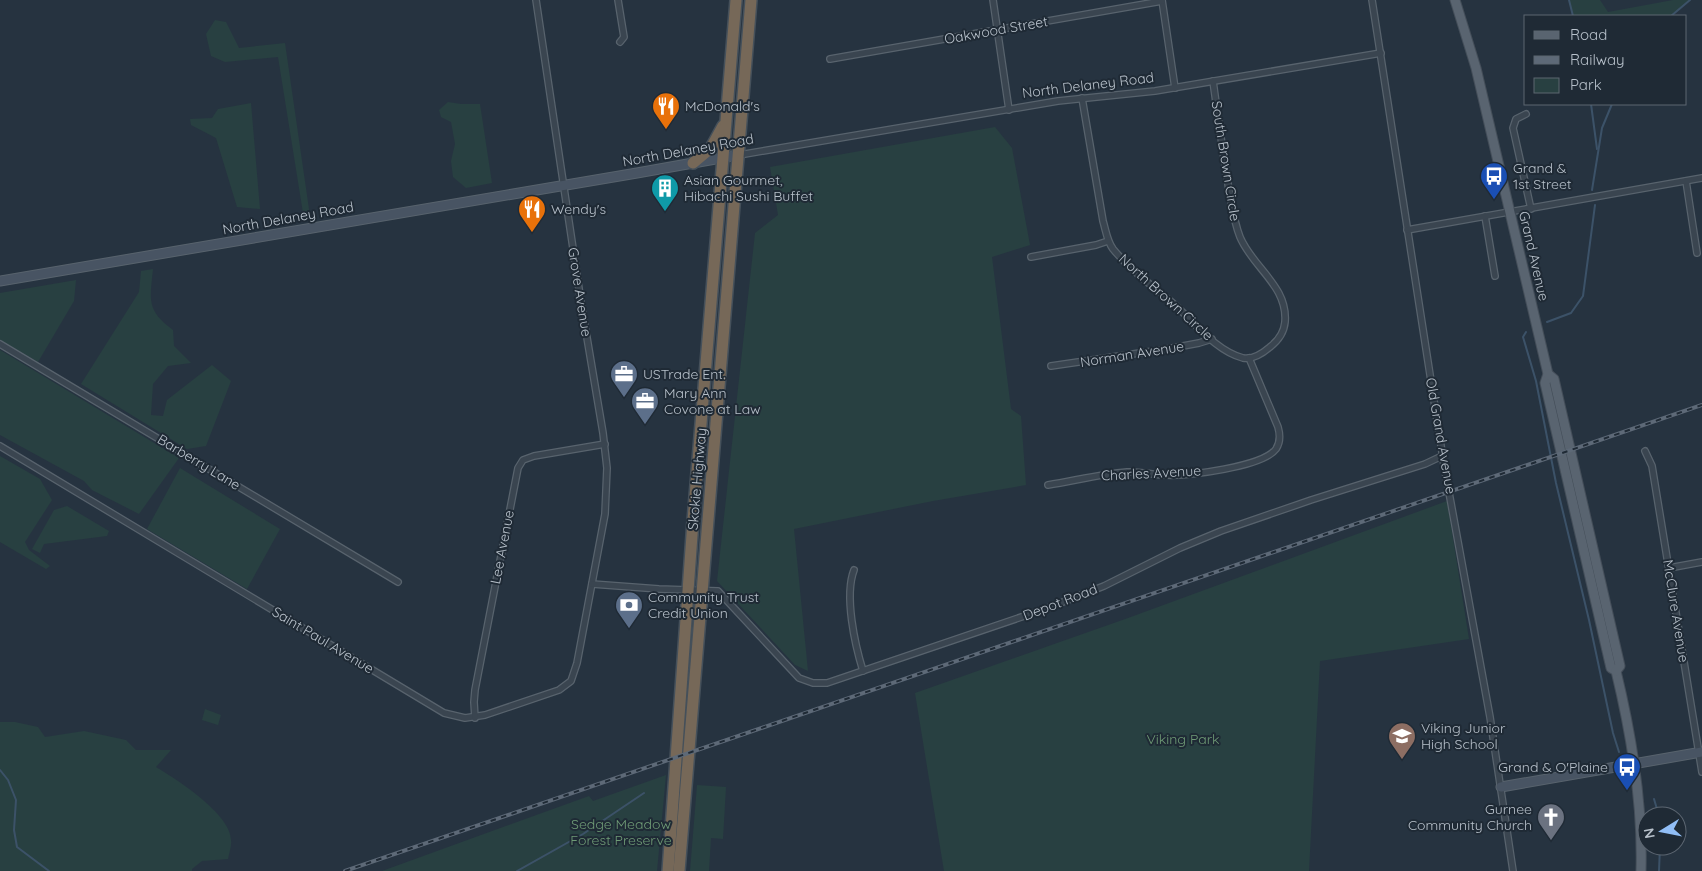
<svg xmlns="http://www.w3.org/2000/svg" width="1702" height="871" font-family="Quicksand,sans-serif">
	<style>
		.green { fill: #284041 }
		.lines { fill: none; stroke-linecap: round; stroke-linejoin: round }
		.stream { stroke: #3c5268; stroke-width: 2 }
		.street-casing { stroke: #58636d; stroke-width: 8 }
		.secondary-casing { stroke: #58636d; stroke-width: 11 }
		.primary-casing { stroke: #444e59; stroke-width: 11 }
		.highway-casing { stroke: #45505a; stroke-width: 14 }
		.street { stroke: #3a4550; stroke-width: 5.5 }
		.secondary { stroke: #485463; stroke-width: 9 }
		.primary { stroke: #596470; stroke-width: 9 }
		.highway { stroke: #766858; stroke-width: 11 }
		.rail-casing { stroke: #5d6977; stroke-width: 4 }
		.rail { stroke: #1f2a35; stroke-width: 2; stroke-dasharray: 5.5; stroke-linecap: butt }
		.labels { text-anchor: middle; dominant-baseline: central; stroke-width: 4; stroke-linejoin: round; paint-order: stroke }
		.street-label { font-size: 14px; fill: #b7c0ca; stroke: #1f2a35 }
		.poi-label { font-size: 14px; fill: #b7c0ca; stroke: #1f2a35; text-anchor: start }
		.park-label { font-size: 14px; fill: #6f9b76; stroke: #1f2a35 }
	</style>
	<rect width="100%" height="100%" fill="#263340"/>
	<g class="green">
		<path d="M1569 0H1600L1608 12 1673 0H1689L1671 16H1573Z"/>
		<path d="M215 20 226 22 239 48 285 43 310 216 303 213 278 57 225 62 211 56 206 34Z"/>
		<path d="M448 102 461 104H480L492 183 466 188 453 177 451 161 455 144 451 122 441 117 439 110Z"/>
		<path d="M251 103 260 209 237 207 216 138 191 125 190 119 212 118 218 109Z"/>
		<path d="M995 127 1012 148 1030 245 992 257 1011 409 1021 416 1026 485 933 501 794 529 808 671 795 665 717 581 755 233 778 215 770 167Z"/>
		<path d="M153 269C150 300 146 310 173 330L174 346 191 363 168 366 153 384 151 415 163 416 167 400 212 365 231 381 206 446 187 449 81 384 139 292 141 271Z"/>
		<path d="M76 280 74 301 38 362 0 340V293Z"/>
		<path d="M0 350 179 458 139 514 92 490 84 481 0 435Z"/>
		<path d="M0 456 40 479 52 500 25 542 29 550 50 566 46 569 0 542Z"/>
		<path d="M180 468 280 529 247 589 147 529Z"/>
		<path d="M1447 501 1469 639 1320 661 1309 871H944L915 693 1128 618Z"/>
		<path d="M67 506 109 531 107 536 44 544 40 553 32 549 54 510Z"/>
		<path d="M205 709 221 715 218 725 202 720Z"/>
		<path d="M0 722H15L38 727 45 737 84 731 126 740 136 750H171L156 767C176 779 231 814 231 840 232 846 229 853 228 859L202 861 192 869V871H0Z"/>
		<path d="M666 775 657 871H382L589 796 593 801Z"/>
		<path d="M697 785 726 787 723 839 711 838 709 871H690Z"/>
	</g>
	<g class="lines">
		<g class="stream">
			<path d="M1569 0 1573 16"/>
			<path d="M1671 16 1690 0"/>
			<path d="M1591 104 1597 149"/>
			<path d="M1592 190 1602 128 1612 104"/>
			<path d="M1547 322 1571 313 1583 296 1595 205"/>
			<path d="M1526 332 1523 337 1536 381 1556 483 1589 620 1613 733 1619 752"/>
			<path d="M0 770 8 780 16 800 14 830 17 847 49 871"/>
			<path d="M1654 799 1659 816"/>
			<path d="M517 871 583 834 644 793"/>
			<path d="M1659 871 1660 846"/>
		</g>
		<g class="street-casing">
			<g id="street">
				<path d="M618 0 624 37 620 42"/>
				<path d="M993 0 1009 110"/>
				<path d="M1162 0 1175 88"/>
				<path d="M1372 0 1444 465 1490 717 1513 871"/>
				<path d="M830 59 1162 1"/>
				<path d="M1082 98 1103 221C1106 231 1107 241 1113 249 1131 271 1154 287 1175 305 1195 323 1216 351 1243 358 1253 360 1263 353 1270 347 1279 340 1284 333 1285 322 1288 286 1253 268 1240 237 1234 222 1232 206 1229 190 1223 154 1218 117 1213 81"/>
				<path d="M1526 114 1516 119 1513 128 1531 209"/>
				<path d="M739 155 1058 101 1155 91 1381 53"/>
				<path d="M1686 181 1697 253"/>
				<path d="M1485 216 1495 276"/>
				<path d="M1407 230 1702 178"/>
				<path d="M1031 257 1096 245 1108 241"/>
				<path d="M0 344 398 582"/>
				<path d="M1051 366 1167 349 1199 343 1212 339"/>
				<path d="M0 446 444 713 465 718 485 715 559 690 571 681 577 663 605 514 607 468 603 433 581 302 536 0"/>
				<path d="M1645 451 1652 466 1702 772"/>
				<path d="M1048 485C1074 481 1100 474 1127 472 1140 471 1153 475 1166 475 1188 476 1263 467 1276 449 1280 443 1280 434 1278 427L1249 358"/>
				<path d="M1669 568 1702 562"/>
				<path d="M854 570C844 596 855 645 863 671"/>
				<path d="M592 584 659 589 718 591 799 678 813 683H827L1045 609 1104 586 1180 548 1221 531 1311 500 1425 464 1444 455"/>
				<path d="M475 718 474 702 475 690 518 468 523 460 534 456 605 444"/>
			</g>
		</g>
		<g class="secondary-casing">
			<g id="secondary">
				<path d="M0 281 637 173 738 155"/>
				<path d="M1501 787 1702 752"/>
			</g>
		</g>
		<g class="primary-casing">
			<g id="primary">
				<path d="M1455 0 1476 68 1548 374 1545 383 1611 668 1616 671C1632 737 1643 803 1641 871"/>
				<path d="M1548 374 1554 379 1620 666 1616 671"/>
			</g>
		</g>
		<g class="highway-casing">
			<g id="highway">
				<path d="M693 163 711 148 723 126"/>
				<path d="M668 871 693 521 736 0"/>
				<path d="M679 871 751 0"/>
			</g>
		</g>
		<use href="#street" class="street"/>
		<use href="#secondary" class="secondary"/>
		<use href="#primary" class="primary"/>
		<use href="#highway" class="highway"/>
		<g class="rail-casing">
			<path id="rail" d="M345 871 1702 405"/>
		</g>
		<use href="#rail" class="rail"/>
	</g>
	<defs>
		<g id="restaurant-pin" transform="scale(1.4375)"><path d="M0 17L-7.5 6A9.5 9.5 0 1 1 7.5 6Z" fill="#e8710a" stroke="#1f2a35"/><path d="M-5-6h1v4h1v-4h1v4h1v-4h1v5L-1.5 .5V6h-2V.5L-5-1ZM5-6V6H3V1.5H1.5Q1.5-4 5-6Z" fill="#fff"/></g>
		<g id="bus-pin" transform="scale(1.4375)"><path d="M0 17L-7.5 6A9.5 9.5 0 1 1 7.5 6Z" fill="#1a4fb4" stroke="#1f2a35"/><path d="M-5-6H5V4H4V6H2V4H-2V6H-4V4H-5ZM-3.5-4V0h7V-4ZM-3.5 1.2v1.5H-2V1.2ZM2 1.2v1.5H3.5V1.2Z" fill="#fff"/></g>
		<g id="building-pin" transform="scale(1.4375)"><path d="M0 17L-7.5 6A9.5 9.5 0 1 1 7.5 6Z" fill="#0f9aa8" stroke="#1f2a35"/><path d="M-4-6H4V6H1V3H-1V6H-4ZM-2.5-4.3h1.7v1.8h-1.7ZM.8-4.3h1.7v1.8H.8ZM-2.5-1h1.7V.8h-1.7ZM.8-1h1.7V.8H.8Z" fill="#fff"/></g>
		<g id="office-pin" transform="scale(1.4375)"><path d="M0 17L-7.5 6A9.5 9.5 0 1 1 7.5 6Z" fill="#5c6f8a" stroke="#1f2a35"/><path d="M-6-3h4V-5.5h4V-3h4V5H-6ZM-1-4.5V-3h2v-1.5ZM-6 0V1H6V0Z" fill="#fff"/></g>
		<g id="bank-pin" transform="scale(1.4375)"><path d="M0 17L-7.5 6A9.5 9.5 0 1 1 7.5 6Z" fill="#5c6f8a" stroke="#1f2a35"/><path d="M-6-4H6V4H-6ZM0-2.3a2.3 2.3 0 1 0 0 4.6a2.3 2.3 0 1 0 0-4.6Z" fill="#fff"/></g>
		<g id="school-pin" transform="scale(1.4375)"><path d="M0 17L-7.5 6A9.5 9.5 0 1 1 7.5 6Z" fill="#8d6e63" stroke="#1f2a35"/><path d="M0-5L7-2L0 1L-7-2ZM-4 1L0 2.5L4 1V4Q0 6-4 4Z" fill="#fff"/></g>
		<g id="church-pin" transform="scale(1.4375)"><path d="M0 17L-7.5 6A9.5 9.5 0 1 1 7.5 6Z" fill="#6b7280" stroke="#1f2a35"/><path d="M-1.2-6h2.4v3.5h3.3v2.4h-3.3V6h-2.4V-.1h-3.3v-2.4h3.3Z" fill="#fff"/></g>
	</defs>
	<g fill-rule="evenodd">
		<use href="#restaurant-pin" x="666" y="106"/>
		<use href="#bus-pin" x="1494" y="176"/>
		<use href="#building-pin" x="665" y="188"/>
		<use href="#restaurant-pin" x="532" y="209"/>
		<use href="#office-pin" x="624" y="374"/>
		<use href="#office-pin" x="645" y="401"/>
		<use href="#bank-pin" x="629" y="605"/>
		<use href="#school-pin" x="1402" y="736"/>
		<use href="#bus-pin" x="1627" y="767"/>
		<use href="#church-pin" x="1551" y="817"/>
	</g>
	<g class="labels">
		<g class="street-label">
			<text transform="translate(996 30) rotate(-10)">Oakwood Street</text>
			<text transform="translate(1088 85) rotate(-7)">North Delaney Road</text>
			<text transform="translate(688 150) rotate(-10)">North Delaney Road</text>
			<text transform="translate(1226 161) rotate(81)">South Brown Circle</text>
			<text transform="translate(288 218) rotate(-10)">North Delaney Road</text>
			<text transform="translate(1534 256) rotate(77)">Grand Avenue</text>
			<text transform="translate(580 292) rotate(81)">Grove Avenue</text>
			<text transform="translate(1166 297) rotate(42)">North Brown Circle</text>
			<text transform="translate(1132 354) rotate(-9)">Norman Avenue</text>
			<text transform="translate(1441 436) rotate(80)">Old Grand Avenue</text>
			<text transform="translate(199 462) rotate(31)">Barberry Lane</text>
			<text transform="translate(1151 473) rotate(-3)">Charles Avenue</text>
			<text transform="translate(697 479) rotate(-85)">Skokie Highway</text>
			<text transform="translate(502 547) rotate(-79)">Lee Avenue</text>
			<text transform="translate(1060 602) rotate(-21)">Depot Road</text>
			<text transform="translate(1676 611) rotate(81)">McClure Avenue</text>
			<text transform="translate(323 640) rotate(31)">Saint Paul Avenue</text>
		</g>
		<g class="poi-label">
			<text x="685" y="106">McDonald's</text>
			<text x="1513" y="168">Grand &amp;<tspan x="1513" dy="16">1st Street</tspan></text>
			<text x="684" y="180">Asian Gourmet,<tspan x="684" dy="16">Hibachi Sushi Buffet</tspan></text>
			<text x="551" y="209">Wendy's</text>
			<text x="643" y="374">USTrade Ent.</text>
			<text x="664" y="393">Mary Ann<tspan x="664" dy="16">Covone at Law</tspan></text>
			<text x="648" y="597">Community Trust<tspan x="648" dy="16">Credit Union</tspan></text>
			<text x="1421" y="728">Viking Junior<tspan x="1421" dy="16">High School</tspan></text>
			<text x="1608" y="767" text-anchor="end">Grand &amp; O'Plaine</text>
			<text x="1532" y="809" text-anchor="end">Gurnee<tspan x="1532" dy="16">Community Church</tspan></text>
		</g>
		<g class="park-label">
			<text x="1183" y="739">Viking Park</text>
			<text x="621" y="824">Sedge Meadow<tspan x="621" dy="16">Forest Preserve</tspan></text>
		</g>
	</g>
	<rect x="1524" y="15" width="162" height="90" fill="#1f2a35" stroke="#5c6671"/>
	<rect x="1534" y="31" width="25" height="8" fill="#596470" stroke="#5c6671"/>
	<text x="1570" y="40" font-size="15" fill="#b7c0ca">Road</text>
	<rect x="1534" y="56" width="25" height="8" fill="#5d6977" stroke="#5c6671"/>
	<text x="1570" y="65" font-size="15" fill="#b7c0ca">Railway</text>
	<rect x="1534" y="78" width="25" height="15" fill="#284041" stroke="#5c6671"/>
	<text x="1570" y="90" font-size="15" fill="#b7c0ca">Park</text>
	<g transform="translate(1662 831) rotate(260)"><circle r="24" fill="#1f2a35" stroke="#5c6671"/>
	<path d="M0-4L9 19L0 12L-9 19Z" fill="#91bef6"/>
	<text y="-8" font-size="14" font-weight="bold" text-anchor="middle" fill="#b7c0ca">N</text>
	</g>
</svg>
